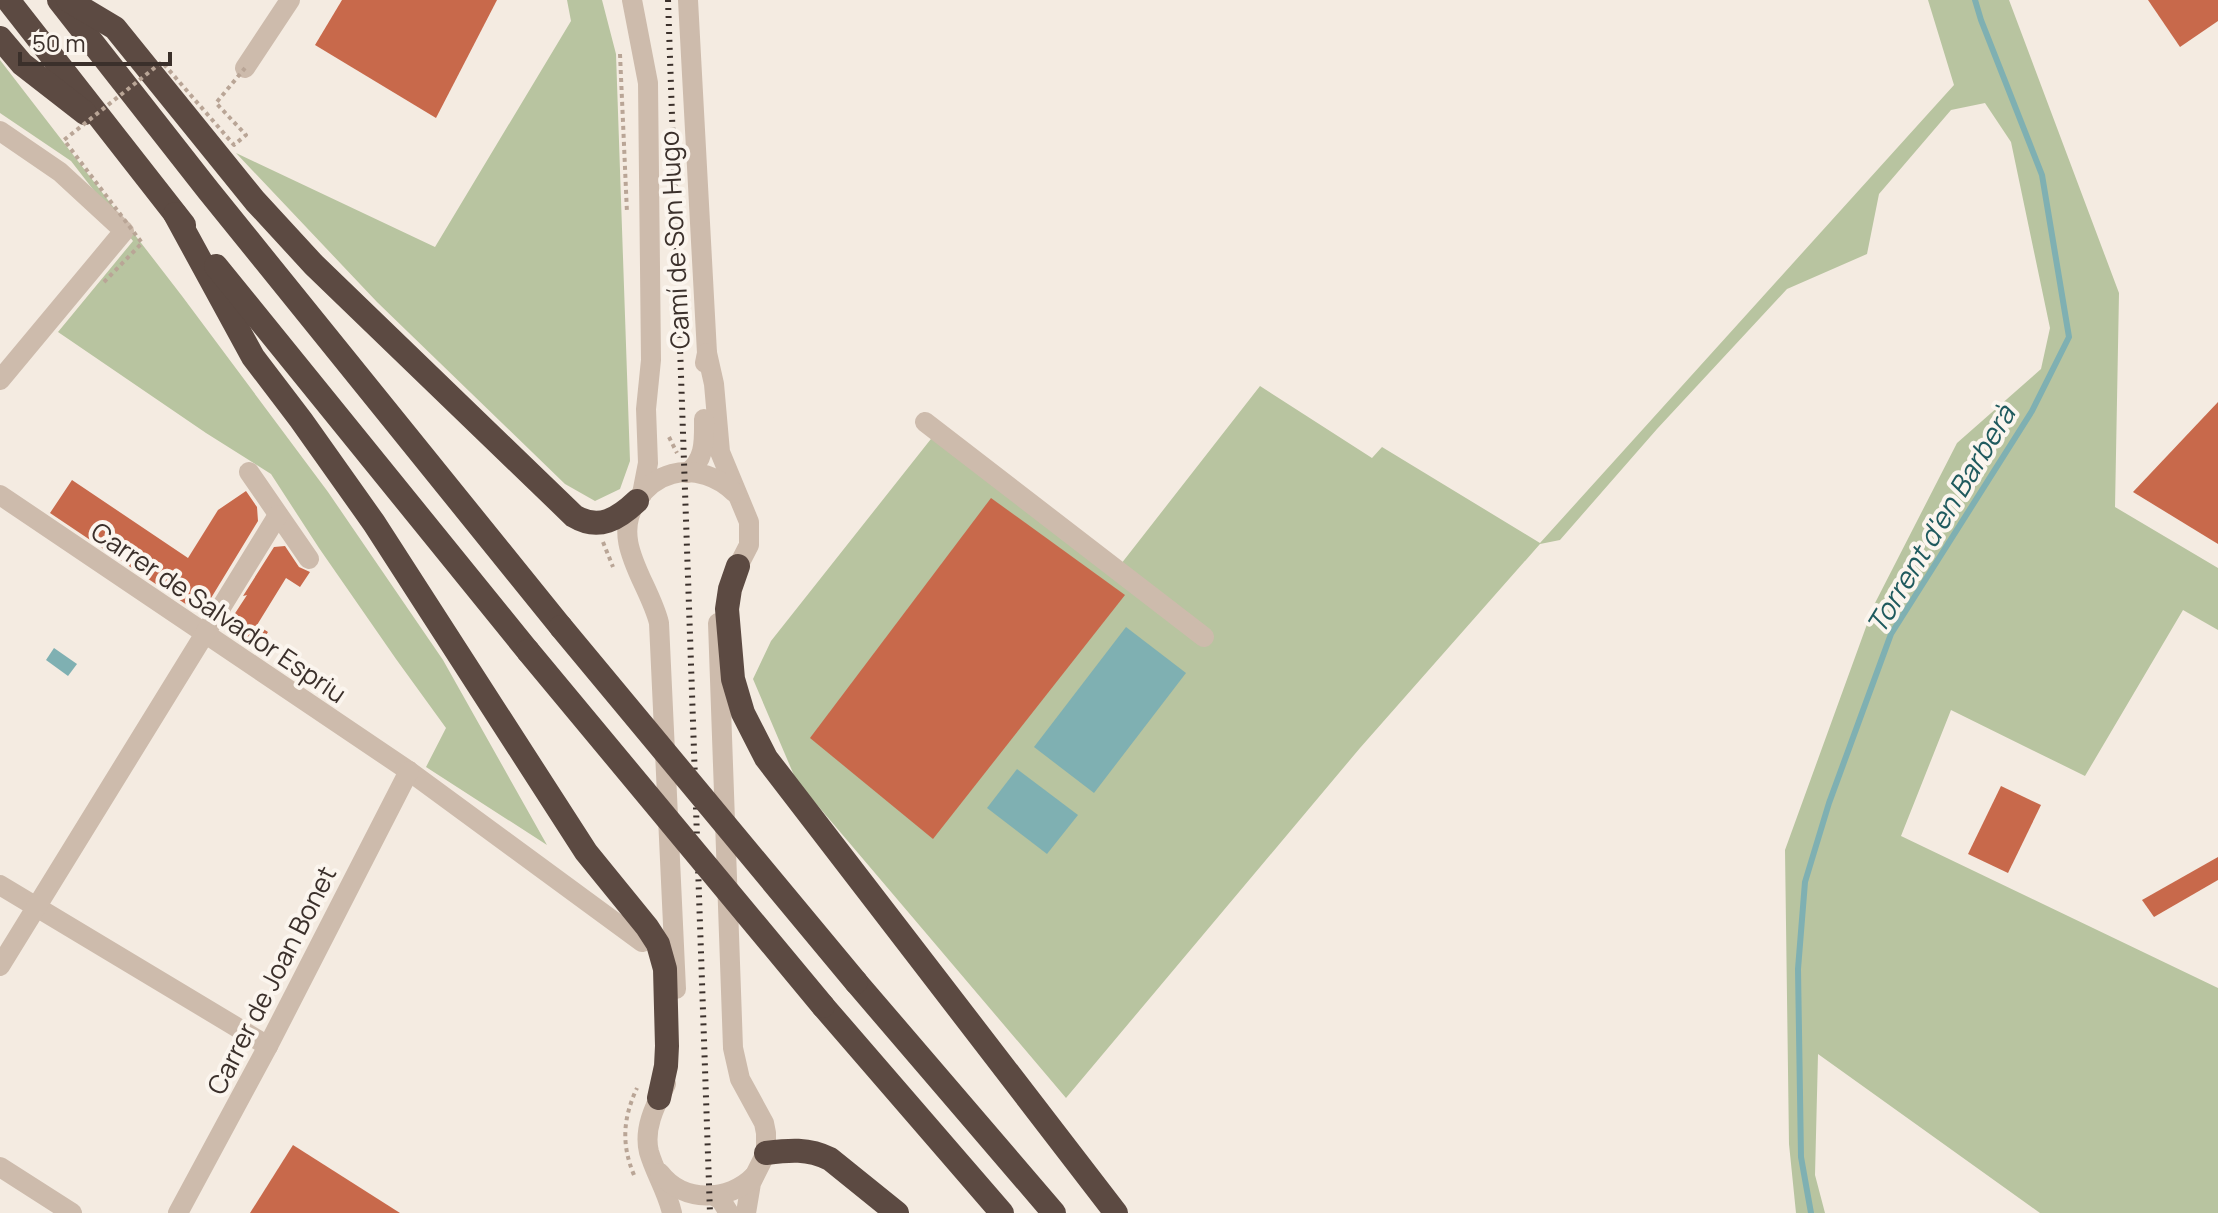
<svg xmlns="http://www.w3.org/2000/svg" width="2218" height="1213" font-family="Manrope,sans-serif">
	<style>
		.green { fill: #b8c4a0 }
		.water { fill: #7fb0b2 }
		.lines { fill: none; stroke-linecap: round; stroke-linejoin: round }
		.stream { stroke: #7fb0b2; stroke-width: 6 }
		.building { fill: #c8694b }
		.path { stroke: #b9a596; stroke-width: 4; stroke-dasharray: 4 4; stroke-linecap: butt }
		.minor { stroke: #cdbbac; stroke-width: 20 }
		.highway { stroke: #5c4a42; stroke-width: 24 }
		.rail { stroke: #3b302b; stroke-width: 6; stroke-dasharray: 2 6; stroke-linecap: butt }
		.path-bridge { stroke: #b9a596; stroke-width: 4; stroke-dasharray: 4 4; stroke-linecap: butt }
		.highway-bridge { stroke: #5c4a42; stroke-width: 24 }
		.labels { text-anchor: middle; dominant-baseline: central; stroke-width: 8; stroke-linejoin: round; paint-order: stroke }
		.street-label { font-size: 26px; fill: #3b302b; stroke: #fbf5ee }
		.water-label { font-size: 28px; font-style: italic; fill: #1f5a5e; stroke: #fbf5ee }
	</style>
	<rect width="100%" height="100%" fill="#f4ebe1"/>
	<g class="green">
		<path d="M567 0H602L616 54 630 461 620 489 595 501 565 484 377 302 236 153 435 247 571 21Z"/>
		<path d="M1928 0H2009L2119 293 2115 507 2218 568V630L2183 610 2085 776 1951 710 1901 836 2218 988V1213H2040L1818 1054 1815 1175 1825 1213H1796L1789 1144 1785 850 1874 605 1957 443 2041 369 2050 328 2011 142 1985 103 1951 110 1879 194 1867 254 1787 289 1657 429 1560 540 1540 544 1360 748 1066 1098 796 780 753 679 771 641 942 425 1121 564 1260 386 1372 458 1382 447 1540 543 1954 85Z"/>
		<path d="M0 60 182 296 328 492 443 660 547 845 426 767 446 728 396 659 319 548 271 474 206 433 58 332 133 241 71 161 0 113Z"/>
	</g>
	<g class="water">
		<path d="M1126 627 1186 673 1094 793 1034 747Z"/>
		<path d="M54 648 77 664 68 676 46 660Z"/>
		<path d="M1017 769 1078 815 1047 854 987 808Z"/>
	</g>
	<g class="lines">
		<path class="stream" d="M1811 1213 1801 1157 1798 969 1805 882 1829 803 1891 634 2032 411 2069 337 2042 175 1981 20 1975 0"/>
	</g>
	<g class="building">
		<path d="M342 0H497L436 118 315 45Z"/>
		<path d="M2148 0H2218V21L2180 47Z"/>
		<path d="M2218 402V544L2133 492Z"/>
		<path d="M72 480 188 558 218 510 246 491 257 507 258 521 208 603 190 607 50 513Z"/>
		<path d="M991 498 1125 595 933 839 810 738Z"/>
		<path d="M285 546 299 567 310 572 300 587 286 578 257 625 268 632 255 651 234 637 230 621 247 595 243 596 274 547Z"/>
		<path d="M2001 786 2041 805 2008 873 1968 854Z"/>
		<path d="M2218 857V880L2154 917 2142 900Z"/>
		<path d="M293 1145 400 1213H250Z"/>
	</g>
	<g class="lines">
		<g class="path">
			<path d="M620 54 627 213"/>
			<path d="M669 437 677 453"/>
			<path d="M603 542 613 567"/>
			<path d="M634 1175C621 1144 623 1118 637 1088"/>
		</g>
		<g class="minor">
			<path d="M632 0 648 83 651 360 646 409 648 463 642 494"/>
			<path d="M688 0 707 353 705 363"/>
			<path d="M245 68 290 0"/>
			<path d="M0 131 60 172 124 231 0 380"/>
			<path d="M707 353 714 384 720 452 749 522V545L732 578"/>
			<path d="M925 422 1204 637"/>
			<path d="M249 472 309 559"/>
			<path d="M687 473C706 460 704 439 704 419"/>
			<path d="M0 495 409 771 642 942"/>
			<path d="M718 623 733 1048 740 1079 764 1123 766 1133V1153L751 1183 746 1213"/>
			<path d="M0 885 268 1046"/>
			<path d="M0 966 278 515"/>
			<path d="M676 989 659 623C649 582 609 541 637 500 646 487 657 478 672 474 695 468 719 477 735 493"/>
			<path d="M666 1084C656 1104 643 1128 649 1152 655 1173 667 1191 672 1213"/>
			<path d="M0 1167 72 1213"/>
			<path d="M660 1173C683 1203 729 1202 754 1176"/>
			<path d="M713 1195 721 1200 729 1213"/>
			<path d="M178 1213 268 1046 409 771"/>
		</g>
		<g class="highway">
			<path d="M8 0 184 225"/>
			<path d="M59 0 208 190 561 627"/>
			<path d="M68 0 115 28 255 201 314 265 574 516C599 531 618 519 637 501"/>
			<path d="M0 38 22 64 85 113"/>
			<path d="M175 214 253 357 301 420 374 523 586 852 647 927 658 944 665 969 667 1046 666 1066 659 1098"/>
			<path d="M216 266 528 651"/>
			<path d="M738 566 730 589 727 609 733 679 743 713 766 758 1116 1213"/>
			<path d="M856 982 1054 1213"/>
			<path d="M823 1006 1002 1213"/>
			<path d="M766 1153C789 1150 808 1148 830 1159L897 1213"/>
		</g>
		<path class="rail" d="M668 0 710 1213"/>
		<path class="path-bridge" d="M104 282 142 243 64 140 162 62 234 145 246 135 216 103 245 68"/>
		<g class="highway-bridge">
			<path d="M561 627 856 982"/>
			<path d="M528 651 823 1006"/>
		</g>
	</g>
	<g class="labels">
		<g class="street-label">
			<text transform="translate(674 240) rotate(-93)">Camí de Son Hugo</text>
			<text transform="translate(219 612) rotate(34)">Carrer de Salvador Espriu</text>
			<text transform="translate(271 980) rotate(-63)">Carrer de Joan Bonet</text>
		</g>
		<g class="water-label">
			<text transform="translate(1940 519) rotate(-59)">Torrent d'en Barberà</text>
		</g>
	</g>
	<path d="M20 52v12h150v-12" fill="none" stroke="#3b302b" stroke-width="4"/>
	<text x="32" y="52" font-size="24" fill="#3b302b" stroke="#fbf5ee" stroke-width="6" paint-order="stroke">50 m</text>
</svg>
